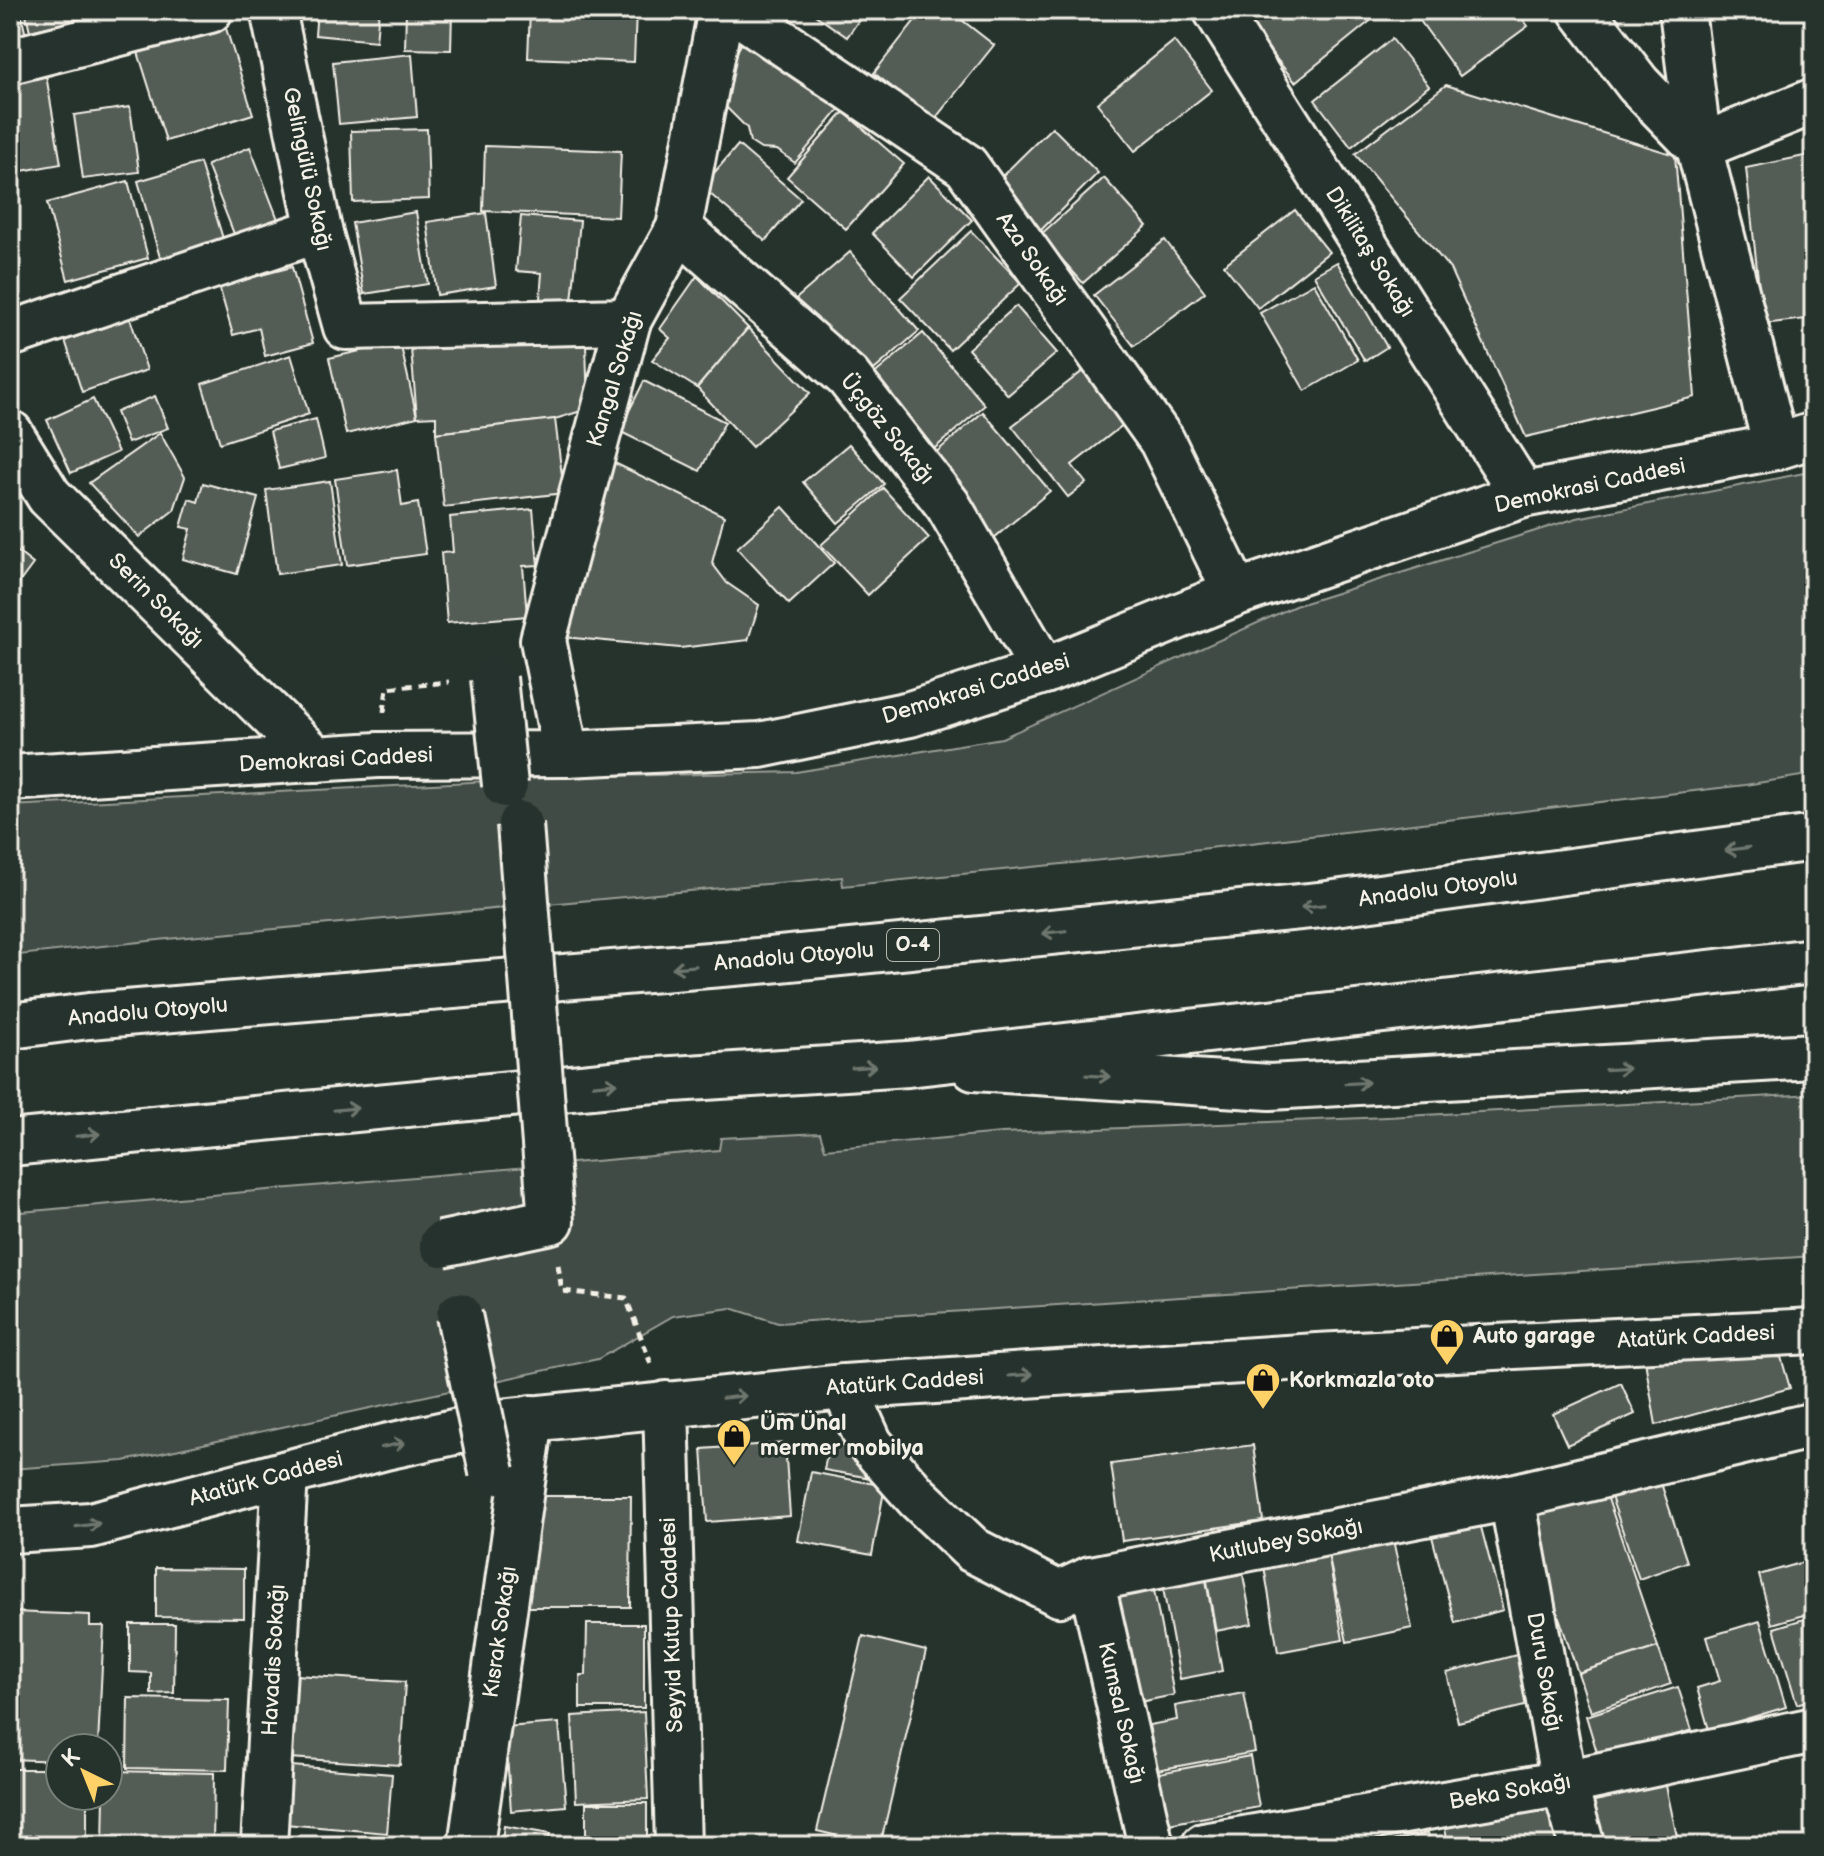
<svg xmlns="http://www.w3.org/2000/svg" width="1824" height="1856" font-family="'Balsamiq Sans',sans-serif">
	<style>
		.green { fill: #414b45; stroke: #9a9e96; stroke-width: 2 }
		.building { fill: #525c55; stroke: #f4f1e8; stroke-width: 2 }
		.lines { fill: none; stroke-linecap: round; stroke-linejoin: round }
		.minor-casing { stroke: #f4f1e8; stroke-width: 50 }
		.highway-casing { stroke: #f4f1e8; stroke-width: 50 }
		.path { stroke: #f4f1e8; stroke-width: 5; stroke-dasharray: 8 6; stroke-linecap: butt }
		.minor { stroke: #26332d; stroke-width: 44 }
		.highway { stroke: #26332d; stroke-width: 44 }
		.minor-bridge-casing { stroke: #f4f1e8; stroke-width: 50; stroke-linecap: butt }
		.minor-bridge { stroke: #26332d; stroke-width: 44 }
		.oneway { stroke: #6e766e }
		.labels { text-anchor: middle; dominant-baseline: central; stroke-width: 6; stroke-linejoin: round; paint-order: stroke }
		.shield { fill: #26332d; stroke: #b6b8b0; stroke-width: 2 }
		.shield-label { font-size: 20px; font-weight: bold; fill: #f4f1e8 }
		.street-label { font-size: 22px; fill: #f4f1e8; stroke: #26332d }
		.poi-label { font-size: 22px; font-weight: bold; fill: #f4f1e8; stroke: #26332d; text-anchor: start }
	</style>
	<rect width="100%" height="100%" fill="#26332d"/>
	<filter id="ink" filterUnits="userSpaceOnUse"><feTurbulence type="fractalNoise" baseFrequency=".0125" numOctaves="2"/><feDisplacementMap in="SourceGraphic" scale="16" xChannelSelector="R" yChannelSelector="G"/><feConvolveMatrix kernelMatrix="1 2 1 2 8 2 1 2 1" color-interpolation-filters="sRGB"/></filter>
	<g filter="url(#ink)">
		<g class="green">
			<path d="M1814 471V774L1745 785 1132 857 843 886 842 877 177 938 10 956V806L565 777 796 772 1002 738 1295 606 1577 518Z"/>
			<path d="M1814 1094V1256L778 1323 731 1308 673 1316 598 1359 124 1461 10 1469V1213L719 1150 721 1138 820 1133 825 1149 1001 1133 1387 1117Z"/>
		</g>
		<g class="building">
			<path d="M10 10H20L27 40 10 44Z"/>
			<path d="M25 10H96L97 16 30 31Z"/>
			<path d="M317 10H379L376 41 315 35Z"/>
			<path d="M406 10H452L451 50 405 49Z"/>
			<path d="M530 10H636L634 62 528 58Z"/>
			<path d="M808 10H866L847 37Z"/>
			<path d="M923 10H949L994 45 934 120 874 73Z"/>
			<path d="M1246 10H1367L1374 18 1295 82 1240 14Z"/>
			<path d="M1429 10H1516L1528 26 1460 76 1418 18Z"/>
			<path d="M224 22 253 114 166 141 137 49Z"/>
			<path d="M749 28 844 104 795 163 777 150 761 149 750 142 747 128 715 96Z"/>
			<path d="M1392 39 1429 86 1351 147 1315 100Z"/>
			<path d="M1174 41 1212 90 1135 151 1097 103Z"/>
			<path d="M412 54 417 117 339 124 333 62Z"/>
			<path d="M45 69 61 164 10 173V76Z"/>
			<path d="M1446 85 1675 155 1695 397 1526 437 1450 269 1355 154Z"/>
			<path d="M130 107 139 172 83 179 74 115Z"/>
			<path d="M844 112 904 164 846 229 787 177Z"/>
			<path d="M1052 127 1098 173 1041 230 995 183Z"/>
			<path d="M427 129 429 199 353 202 351 131Z"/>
			<path d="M738 145 801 199 765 241 702 187Z"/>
			<path d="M485 146 621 151 618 217 483 211Z"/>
			<path d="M250 147 279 222 236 239 207 165Z"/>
			<path d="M1814 154V318L1763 324 1746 168Z"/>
			<path d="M200 163 224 242 161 261 138 181Z"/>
			<path d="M929 176 972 220 914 277 872 233Z"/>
			<path d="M1104 178 1147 226 1083 283 1040 235Z"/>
			<path d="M128 181 148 258 68 280 47 203Z"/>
			<path d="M1295 210 1329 252 1258 308 1224 265Z"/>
			<path d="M416 212 428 284 364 294 352 223Z"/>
			<path d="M486 213 496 286 437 295 427 222Z"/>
			<path d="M521 216 580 221 572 301 540 299 542 273 516 271Z"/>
			<path d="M971 231 1021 283 950 350 900 298Z"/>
			<path d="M1165 240 1205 292 1134 346 1094 295Z"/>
			<path d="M850 252 919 331 859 383 790 304Z"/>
			<path d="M1337 262 1387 347 1365 361 1314 275Z"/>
			<path d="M292 267 313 343 265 356 259 328 233 335 219 286Z"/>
			<path d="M697 276 748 328 697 388 652 360 670 338 660 329Z"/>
			<path d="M1314 283 1358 360 1305 391 1260 313Z"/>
			<path d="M126 306 147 370 82 392 61 328Z"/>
			<path d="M1016 306 1057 353 1008 395 968 349Z"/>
			<path d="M748 328 810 393 752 447 697 388Z"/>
			<path d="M923 333 985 405 928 454 866 381Z"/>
			<path d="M410 338 586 345 588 409 555 419 436 433V416L417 417Z"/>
			<path d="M400 342 417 417 346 434 329 358Z"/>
			<path d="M291 355 309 414 220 443 202 384Z"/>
			<path d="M1083 371 1124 424 1072 465 1086 483 1068 497 1012 426Z"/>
			<path d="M644 381 725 422 700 471 619 431Z"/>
			<path d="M155 396 168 428 128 443 116 412Z"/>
			<path d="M93 399 118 452 71 473 47 420Z"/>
			<path d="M983 412 1050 491 994 538 927 460Z"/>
			<path d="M316 419 325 458 279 469 270 431Z"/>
			<path d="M555 419 564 493 444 507 436 433Z"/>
			<path d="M160 433 185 477 174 510 139 537 89 483Z"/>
			<path d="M849 444 884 484 838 523 803 482Z"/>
			<path d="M598 455 724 516 712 563 727 583 759 605 748 640 680 648 553 636Z"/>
			<path d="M397 470 402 506 418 503 426 554 347 565 335 479Z"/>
			<path d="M330 481 342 565 277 574 266 490Z"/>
			<path d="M203 483 258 498 237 574 183 559 191 529 181 527 189 499 198 502Z"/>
			<path d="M883 488 929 538 868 595 821 545Z"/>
			<path d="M783 507 834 563 789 604 737 548Z"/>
			<path d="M533 509 538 565 523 566 527 616 447 623 441 553 453 552 450 517Z"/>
			<path d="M10 546 33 564 10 595Z"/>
			<path d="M1781 1357 1790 1388 1656 1425 1645 1361Z"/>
			<path d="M1621 1383 1635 1414 1567 1445 1553 1414Z"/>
			<path d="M785 1443 790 1516 707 1522 702 1449Z"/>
			<path d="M829 1443 876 1451 871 1478 824 1470Z"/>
			<path d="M1253 1445 1263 1521 1122 1541 1111 1464Z"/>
			<path d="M1655 1465 1687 1562 1639 1579 1606 1482Z"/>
			<path d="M811 1472 885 1486 872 1555 798 1541Z"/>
			<path d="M1603 1484 1658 1647 1578 1673 1523 1511Z"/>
			<path d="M528 1496H631L630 1607H527Z"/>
			<path d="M1478 1516 1503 1610 1455 1623 1430 1529Z"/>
			<path d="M1393 1540 1412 1628 1347 1642 1328 1554Z"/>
			<path d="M1328 1554 1343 1640 1278 1652 1264 1566Z"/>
			<path d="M1814 1559V1612L1772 1624 1759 1575Z"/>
			<path d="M156 1568 244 1569V1618L156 1617Z"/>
			<path d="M1242 1569 1252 1624 1216 1631 1206 1576Z"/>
			<path d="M1205 1574 1222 1671 1180 1679 1162 1583Z"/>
			<path d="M1153 1585 1174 1695 1130 1704 1108 1594Z"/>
			<path d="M11 1612 90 1615V1626H104L98 1745 60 1748V1761L10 1759Z"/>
			<path d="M1814 1616V1698L1797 1704 1774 1628Z"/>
			<path d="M1760 1621 1786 1707 1709 1730 1697 1688 1720 1681 1707 1637Z"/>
			<path d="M130 1624H175L174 1693 151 1694V1673L130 1672Z"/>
			<path d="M587 1624H644V1708H580V1675H586Z"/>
			<path d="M863 1636 926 1651 880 1846 817 1831Z"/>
			<path d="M1658 1647 1671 1684 1591 1712 1578 1673Z"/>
			<path d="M1532 1651 1545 1701 1458 1722 1447 1673Z"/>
			<path d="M295 1675 405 1682 400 1765 289 1758Z"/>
			<path d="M1678 1687 1692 1730 1599 1759 1586 1716Z"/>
			<path d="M1244 1693 1255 1752 1157 1770 1149 1725 1177 1720 1175 1706Z"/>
			<path d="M128 1698 229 1700 227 1770 127 1768Z"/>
			<path d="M644 1712 648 1799 576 1802 572 1716Z"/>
			<path d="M559 1723 566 1806 511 1811 505 1727Z"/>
			<path d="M1250 1756 1259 1807 1163 1825 1154 1774Z"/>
			<path d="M291 1766 392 1774 387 1833 285 1824Z"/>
			<path d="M11 1769H60V1796H87V1838L10 1837Z"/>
			<path d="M108 1771 214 1773 213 1846H103L104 1796H108Z"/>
			<path d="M1663 1772 1679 1846H1598L1586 1790Z"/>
			<path d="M1563 1802 1569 1846H1448L1444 1820Z"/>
			<rect x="586" y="1803" width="61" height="43"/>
			<path d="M504 1826 550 1834 548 1846H501Z"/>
			<path d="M1428 1833 1431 1846H1370Z"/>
		</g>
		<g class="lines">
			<g class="minor-casing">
				<g id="minor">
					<path d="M273 10 319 230 346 327 628 321"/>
					<path d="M734 10 966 166 1162 441 1236 593"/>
					<path d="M1216 10 1523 495"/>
					<path d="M1581 10 1638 84 1699 147 1776 447"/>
					<path d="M1682 10 1699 147 1814 101"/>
					<path d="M10 61 210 10"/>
					<path d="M679 228 848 377 948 505 1044 671"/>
					<path d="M10 334 319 230"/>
					<path d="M10 433 49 496 316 759"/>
					<path d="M566 754 543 640 628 321 679 228 721 10"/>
					<path d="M10 778 378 755 566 754 760 745 910 714 1044 671 1236 593 1523 495 1776 447 1814 435"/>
					<path d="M974 1068 1270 1087 1814 1056"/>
					<path d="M844 1387 870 1444 917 1497 973 1550 1059 1594 1091 1579 1512 1497 1814 1425"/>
					<path d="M666 1404 678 1846"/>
					<path d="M1512 1497 1564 1783 1582 1846"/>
					<path d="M10 1530 91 1525 385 1447 500 1422 844 1387 1317 1356 1814 1331"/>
					<path d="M1091 1579 1151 1846"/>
					<path d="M264 1846 285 1474"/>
					<path d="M471 1846 531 1418"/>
					<path d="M1204 1846 1564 1783 1814 1730"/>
				</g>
			</g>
			<g class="highway-casing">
				<g id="highway">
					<path d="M10 1026 89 1016 770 960 1320 905 1814 838"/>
					<path d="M10 1143 642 1081 908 1064 1814 961"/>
				</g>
			</g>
			<g class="path">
				<path d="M384 712 387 688 449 682"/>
				<path d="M558 1265 562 1291 626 1298 651 1364"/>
			</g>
			<use href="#minor" class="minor"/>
			<use href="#highway" class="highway"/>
			<g class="minor-bridge-casing">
				<g id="minor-bridge">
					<path d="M494 678 505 785"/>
					<path d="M442 1244 551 1221 520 824"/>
					<path d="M459 1315 492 1472"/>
				</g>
			</g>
			<use href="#minor-bridge" class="minor-bridge"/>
		</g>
		<defs><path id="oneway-shaft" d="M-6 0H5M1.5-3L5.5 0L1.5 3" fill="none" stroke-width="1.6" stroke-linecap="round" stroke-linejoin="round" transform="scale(2)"/></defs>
		<g class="oneway">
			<use href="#oneway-shaft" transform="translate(1737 849) rotate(172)"/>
			<use href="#oneway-shaft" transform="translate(1313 906) rotate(174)"/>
			<use href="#oneway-shaft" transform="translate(1054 932) rotate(174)"/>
			<use href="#oneway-shaft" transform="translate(684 967) rotate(175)"/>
			<use href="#oneway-shaft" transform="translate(864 1067) rotate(-4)"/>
			<use href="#oneway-shaft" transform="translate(1617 1069) rotate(-3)"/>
			<use href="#oneway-shaft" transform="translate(1098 1076) rotate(4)"/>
			<use href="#oneway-shaft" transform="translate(1357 1083) rotate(-3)"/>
			<use href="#oneway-shaft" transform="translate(605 1084) rotate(-5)"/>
			<use href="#oneway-shaft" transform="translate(346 1109) rotate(-5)"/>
			<use href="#oneway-shaft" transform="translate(88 1135) rotate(-6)"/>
			<use href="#oneway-shaft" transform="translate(1021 1375) rotate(-4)"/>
			<use href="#oneway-shaft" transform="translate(734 1397) rotate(-6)"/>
			<use href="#oneway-shaft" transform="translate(393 1445) rotate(-12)"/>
			<use href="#oneway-shaft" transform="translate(88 1525) rotate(-8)"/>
		</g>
	</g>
	<defs>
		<g id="shop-pin" transform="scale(1.8)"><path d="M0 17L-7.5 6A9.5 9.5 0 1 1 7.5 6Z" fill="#ffd166" stroke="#26332d"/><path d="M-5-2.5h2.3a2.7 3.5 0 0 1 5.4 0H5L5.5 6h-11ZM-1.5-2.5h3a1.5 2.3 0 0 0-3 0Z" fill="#111"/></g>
	</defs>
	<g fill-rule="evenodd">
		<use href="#shop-pin" x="1447" y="1336"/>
		<use href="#shop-pin" x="1263" y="1380"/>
		<use href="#shop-pin" x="734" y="1436"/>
	</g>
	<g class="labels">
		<rect class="shield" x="887" y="929" width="52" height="32" rx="6"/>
		<g class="shield-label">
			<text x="913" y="945">O-4</text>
		</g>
		<g class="street-label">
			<text transform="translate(307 169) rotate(78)">Gelingülü Sokağı</text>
			<text transform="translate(1370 252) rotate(58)">Dikilitaş Sokağı</text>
			<text transform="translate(1032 259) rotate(55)">Aza Sokağı</text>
			<text transform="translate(615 379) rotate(-73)">Kangal Sokağı</text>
			<text transform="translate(887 429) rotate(51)">Üçgöz Sokağı</text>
			<text transform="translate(1590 486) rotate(-12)">Demokrasi Caddesi</text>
			<text transform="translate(156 601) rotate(45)">Serin Sokağı</text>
			<text transform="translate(976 689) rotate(-17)">Demokrasi Caddesi</text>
			<text transform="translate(336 760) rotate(-3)">Demokrasi Caddesi</text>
			<text transform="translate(1438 889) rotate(-8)">Anadolu Otoyolu</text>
			<text transform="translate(794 957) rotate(-5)">Anadolu Otoyolu</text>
			<text transform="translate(148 1012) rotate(-5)">Anadolu Otoyolu</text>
			<text transform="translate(1696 1337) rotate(-3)">Atatürk Caddesi</text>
			<text transform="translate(905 1383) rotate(-4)">Atatürk Caddesi</text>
			<text transform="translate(266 1479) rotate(-15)">Atatürk Caddesi</text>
			<text transform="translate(1286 1541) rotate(-11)">Kutlubey Sokağı</text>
			<text transform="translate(672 1625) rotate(-92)">Seyyid Kutup Caddesi</text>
			<text transform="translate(500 1632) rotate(-82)">Kısrak Sokağı</text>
			<text transform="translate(274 1660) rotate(-87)">Havadis Sokağı</text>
			<text transform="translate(1544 1672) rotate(80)">Duru Sokağı</text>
			<text transform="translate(1121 1713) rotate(77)">Kumsal Sokağı</text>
			<text transform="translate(1510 1792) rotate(-10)">Beka Sokağı</text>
		</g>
		<g class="poi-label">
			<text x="1473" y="1336">Auto garage</text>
			<text x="1289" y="1380">Korkmazla oto</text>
			<text x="760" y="1423">Üm Ünal<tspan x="760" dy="25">mermer mobilya</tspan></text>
		</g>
	</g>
	<rect width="1824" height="1856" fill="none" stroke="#26332d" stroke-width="40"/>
	<rect x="20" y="20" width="1784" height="1816" fill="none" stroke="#f4f1e8" stroke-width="3" filter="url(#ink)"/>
	<g transform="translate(84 1772) rotate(317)"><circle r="38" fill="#26332d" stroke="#787f78" stroke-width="2"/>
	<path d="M0-6L14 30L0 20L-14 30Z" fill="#ffd166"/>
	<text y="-12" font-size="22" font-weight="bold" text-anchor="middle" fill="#f4f1e8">K</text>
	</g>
</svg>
